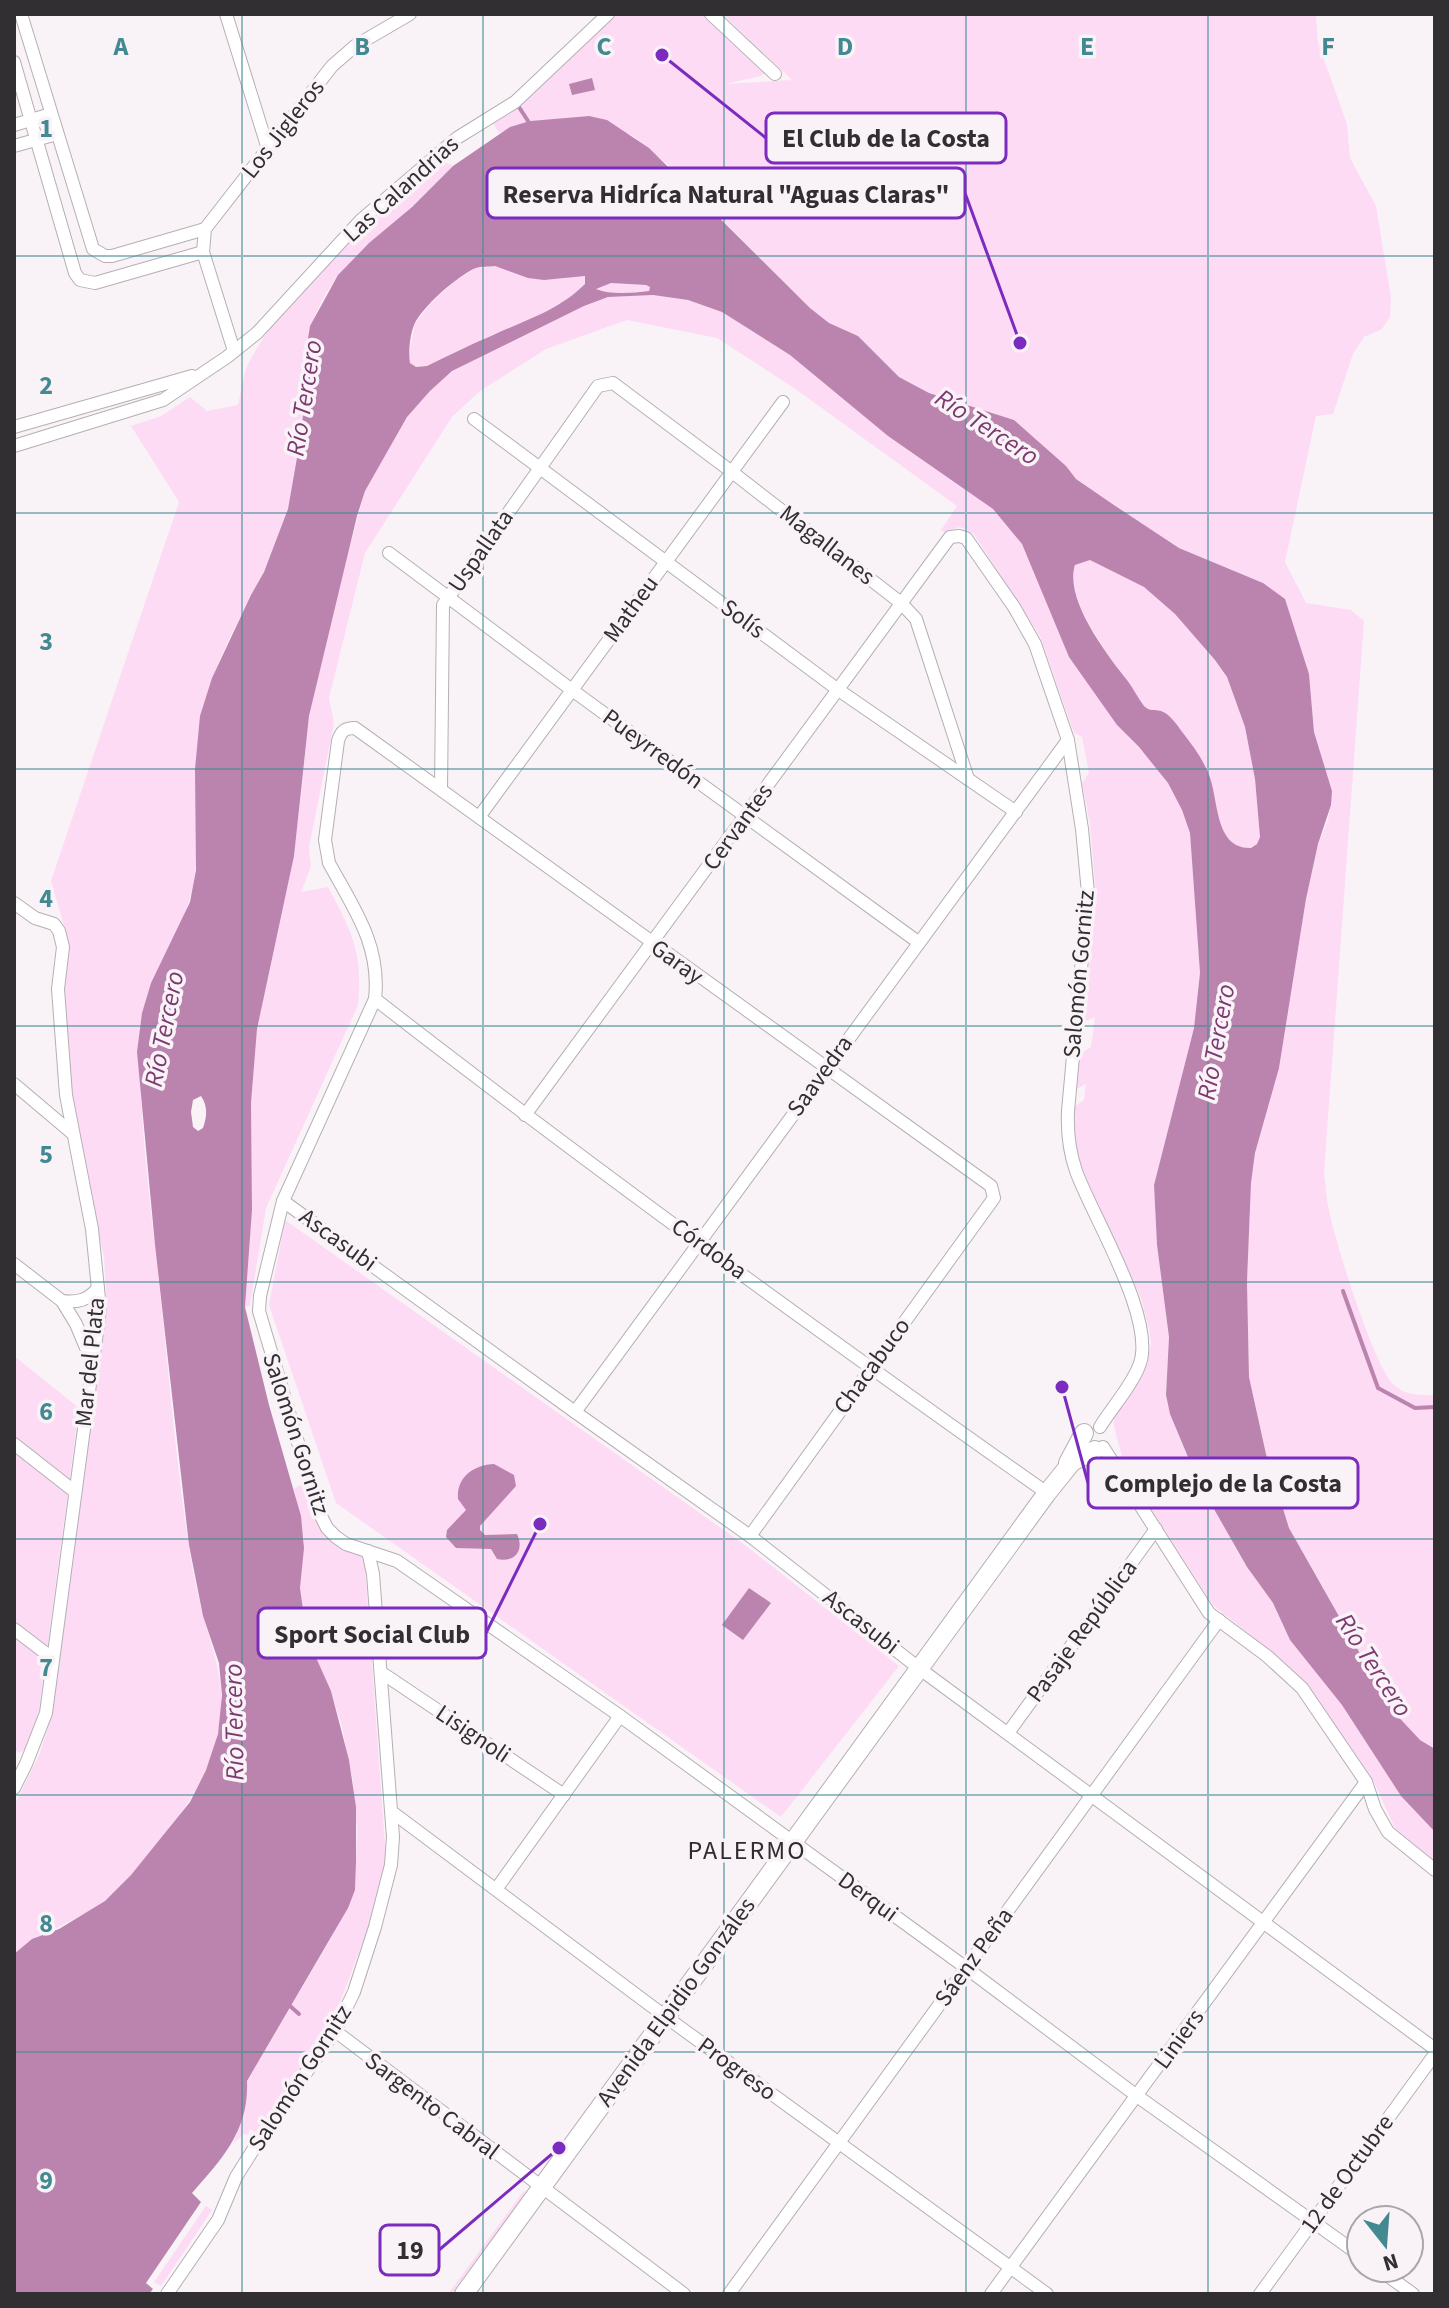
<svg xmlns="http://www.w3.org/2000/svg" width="1449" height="2308" font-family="'Source Sans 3',sans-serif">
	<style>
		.green { fill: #fddbf5 }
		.water { fill: #ba84ae; fill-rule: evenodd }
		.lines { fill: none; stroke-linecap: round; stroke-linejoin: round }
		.stream { stroke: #ba84ae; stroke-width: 4 }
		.street-casing { stroke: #b5afb4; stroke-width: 14 }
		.secondary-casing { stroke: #b5afb4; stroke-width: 20 }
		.street { stroke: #fff; stroke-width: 12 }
		.secondary { stroke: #fff; stroke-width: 18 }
		.grid { fill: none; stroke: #428991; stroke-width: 2; stroke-opacity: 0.55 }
		.labels { text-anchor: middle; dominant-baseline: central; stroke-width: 7; stroke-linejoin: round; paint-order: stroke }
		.street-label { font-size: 24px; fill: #312f31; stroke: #f9f3f8 }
		.water-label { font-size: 26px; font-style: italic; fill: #7c3a71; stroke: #f9f3f8 }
		.neighbourhood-label { font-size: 26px; letter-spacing: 2px; fill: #302b2f; stroke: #f9f3f8 }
		.grid-label { font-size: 26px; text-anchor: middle; font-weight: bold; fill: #428991; stroke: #f9f3f8; stroke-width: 7; stroke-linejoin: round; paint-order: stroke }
		.leader { fill: none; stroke: #7b2cbf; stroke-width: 3 }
		.callout-dot { fill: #7b2cbf; stroke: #f9f3f8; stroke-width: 3 }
		.callout { fill: #f9f3f8; stroke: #7b2cbf; stroke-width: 3 }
		.callout-label { font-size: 26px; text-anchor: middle; font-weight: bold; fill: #312f31 }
	</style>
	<rect width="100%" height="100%" fill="#f9f3f8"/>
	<g class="green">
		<path d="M618 14H703L766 72 761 76 725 84 792 80 722 14H1316L1318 43 1347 124 1350 158 1376 206 1391 297 1390 317 1382 329 1364 337 1353 354 1333 414 1316 416 1285 562 1306 603 1351 610 1364 621 1324 1173C1326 1185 1326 1198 1329 1210 1335 1241 1374 1367 1394 1385 1406 1396 1420 1395 1435 1395V1749L1420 1741 1392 1710 1289 1528 1266 1454 1249 1377 1247 1282 1251 1183 1255 1153 1279 1068 1306 899 1318 844 1328 820 1332 791 1314 732 1309 674 1263 583 1179 548 1076 479 1034 437 929 393 899 377 858 336 829 323 810 308 667 164 633 136 589 116 530 121 499 133 492 122 520 105Z"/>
		<path d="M443 161 453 166C438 180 425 194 410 208 378 237 343 261 322 301 304 335 307 360 305 397 303 432 296 469 289 504 274 569 230 623 210 686 189 752 202 807 195 873 190 923 154 962 143 1011 136 1041 140 1069 141 1099 144 1149 149 1198 155 1247 167 1349 174 1452 190 1553 193 1572 197 1592 202 1611 214 1657 229 1687 217 1737 206 1783 178 1819 148 1855 133 1873 118 1892 99 1905 71 1924 39 1932 14 1954V1806L40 1753 50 1721 107 1307 104 1257 74 1120 61 988 68 939 51 881 179 502 131 426 161 416 190 397 207 411 238 405C241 394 242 380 246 369 270 312 388 189 443 161Z"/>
		<path d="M495 266C514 270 532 278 553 279 564 280 574 274 586 276L585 284C555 313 527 319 490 336 469 345 448 356 427 366L416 367 410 363 408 358 415 323 430 304 457 279 476 268Z"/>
		<path d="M611 283 646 285 650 287 649 291C632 293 611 295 595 289Z"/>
		<path d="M653 295 688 300 722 312 790 355 888 436 993 509 1022 544 1040 583 1117 725 1152 762 1168 783 1182 810 1190 833 1200 973 1194 1028 1154 1185 1157 1245 1169 1337 1166 1395 1170 1414 1198 1481 1247 1567 1273 1603 1290 1640 1342 1705 1401 1796 1435 1832V1861L1395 1828 1372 1778 1308 1686 1279 1658 1213 1605 1126 1471 1114 1427V1415L1126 1393 1147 1365 1151 1343 1149 1329 1141 1298 1081 1167 1075 1142V1106L1084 1100 1086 1084 1076 1089 1079 1055 1091 1047 1095 1017 1084 1022 1096 894 1090 824 1082 783 1089 773 1082 737 1074 733 1040 636 973 533 960 527 944 532 941 530 957 506 794 388 717 338 627 320 546 349 480 391 452 417 365 553 329 698 334 723 309 847 311 867 301 892 328 887C352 932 363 952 358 1005L266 1208 250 1305 245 1308 252 1210 251 1103 257 1029 294 856 309 716 342 574 365 491 407 417 430 391 452 371 584 306 608 297Z"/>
		<path d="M1090 560 1144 587 1175 614 1216 660 1227 678 1245 727 1255 779 1260 837 1257 844 1251 848C1214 849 1219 799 1209 775 1203 759 1193 746 1183 733 1176 725 1170 715 1161 712 1157 711 1152 711 1149 710 1140 705 1133 688 1127 680 1107 654 1065 599 1075 565Z"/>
		<path d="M285 1220 745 1545 899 1666 781 1817 336 1503 269 1305Z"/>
		<path d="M14 1356 79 1408 38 1717 25 1749 20 1753 14 1750Z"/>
		<path d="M302 1485 319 1526 360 1553 365 1567 386 1858 379 1898 335 2016 258 2134 250 2129 248 2135 244 2134 233 2144C241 2125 248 2101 247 2081L330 1940 355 1890 357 1830 353 1782 342 1727 331 1691 310 1644 304 1624 300 1588 304 1539 294 1488Z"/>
		<path d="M525 2189 524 2196 451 2294H448Z"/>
		<path d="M206 2206 212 2210 161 2286 154 2282Z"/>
	</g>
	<g class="water">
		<path d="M592 78 595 90 572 95 569 84Z"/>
		<path d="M589 116 607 120 649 148 810 308 829 323 858 336 899 377 929 393 1014 420 1066 466 1076 479 1114 505 1179 548 1263 583 1285 599 1309 674 1314 732 1332 791 1331 805 1318 844 1306 899 1279 1068 1255 1153 1251 1183 1247 1282 1249 1377 1266 1454 1289 1528 1392 1710 1420 1740 1435 1749V1832L1401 1796 1342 1705 1290 1640 1273 1603 1247 1567 1198 1481 1170 1414 1166 1395 1169 1337 1157 1245 1154 1185 1194 1028 1200 973 1190 833 1182 810 1168 783 1139 747 1117 725 1069 657 1022 544 993 509 888 436 790 355 722 312 688 300 653 295 608 297 584 306 452 371 430 391 407 417 365 491 357 516 309 716 294 856 257 1029 251 1103 252 1210 245 1307 269 1405 301 1516 304 1548 300 1588 305 1624 310 1644 331 1691 349 1760 356 1807V1862L355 1890 348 1908 247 2081C249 2130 223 2158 192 2193L201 2202 146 2283 153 2289 149 2294H14V1954L32 1939 59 1929 105 1901 131 1875 190 1802 206 1770 218 1734 222 1695 219 1663 203 1616 189 1545 155 1245 137 1052 142 1013 151 983 190 902 196 870 195 769 200 716 212 678 251 595 264 572 288 509 301 435 305 396V358L310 326 338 275 369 243 412 207 453 166 510 127 530 121ZM495 266 528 278 544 280 585 276V284C558 311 525 320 491 336 469 345 448 356 427 366L416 367 410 363C408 353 410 335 414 325 421 308 458 275 476 268 481 266 489 267 495 266ZM611 283 646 285 650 287 649 291C632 293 611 295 596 289ZM1090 560 1144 587 1175 614 1215 660 1227 677 1245 727 1255 779 1260 837 1257 844 1251 848C1214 849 1219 799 1209 775 1203 759 1193 746 1183 733 1177 725 1170 714 1161 711 1154 709 1150 712 1144 706 1138 698 1133 688 1127 680 1107 655 1064 599 1075 565ZM201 1096C208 1106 207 1117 203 1128L198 1131 193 1127 191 1112 193 1100Z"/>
		<path d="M494 1464 514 1475 516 1486 480 1526V1530L485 1535 517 1534C525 1551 514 1563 497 1559L491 1549 456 1548 446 1537 447 1530 466 1510 458 1499C456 1477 474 1465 494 1464Z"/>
		<path d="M749 1588 771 1603 743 1640 722 1625Z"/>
	</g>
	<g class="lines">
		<g class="stream">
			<path d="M517 104 528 121"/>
			<path d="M1343 1291 1378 1388 1415 1408 1435 1407"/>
			<path d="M290 2006 299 2014"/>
		</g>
		<g class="street-casing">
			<g id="street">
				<path d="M21 14 93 249 105 256H112L205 229"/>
				<path d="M226 14 268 149"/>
				<path d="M711 14 775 74"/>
				<path d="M14 62 75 273 80 280 95 283 203 252"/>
				<path d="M14 125 51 114"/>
				<path d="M14 146 57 134"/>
				<path d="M234 351 203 252 205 229 332 66 355 46 410 14"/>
				<path d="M474 419 837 689 1016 812"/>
				<path d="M14 427 192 376"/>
				<path d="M14 446 163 400 227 357 257 333 361 220 457 138 515 102 608 14"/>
				<path d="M389 553 572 690 918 942"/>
				<path d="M441 789 443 605 598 386 613 383 732 472 901 603 916 619 968 779"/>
				<path d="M479 817 783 402"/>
				<path d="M14 903 35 918 54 924 59 931 63 947 58 989 66 1095 92 1229 100 1309 46 1713 26 1764 14 1788"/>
				<path d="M375 999C595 1170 820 1333 1047 1493"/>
				<path d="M14 1084 72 1133"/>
				<path d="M525 1115 950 537 959 536 966 538 1014 607 1035 644 1068 740 1082 829 1088 893 1068 1111C1067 1133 1069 1151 1076 1171 1092 1216 1158 1321 1139 1366 1131 1387 1112 1407 1100 1427"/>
				<path d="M283 1201 575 1412 750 1536 920 1669 1435 2049"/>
				<path d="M14 1264 62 1301 76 1324 92 1362"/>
				<path d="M62 1301C78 1303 88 1300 98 1288"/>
				<path d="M575 1412 1068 740"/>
				<path d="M14 1444 74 1491"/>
				<path d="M1103 1447 1209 1613 1267 1656 1302 1688 1366 1782 1375 1809 1388 1832 1435 1870"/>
				<path d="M750 1536 994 1198 991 1186 355 728C345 728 341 731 338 741L325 840 329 863C354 909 381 945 375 999L283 1201 260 1296 259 1311 318 1510 327 1528 336 1537 346 1544 397 1561 620 1716 965 1967 1137 2096 1361 2256"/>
				<path d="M14 1629 52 1658"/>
				<path d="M382 1673 564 1795"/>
				<path d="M1008 1733 1156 1529"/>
				<path d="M392 1812 666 2017 1047 2294"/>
				<path d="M497 1888 620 1716"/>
				<path d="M335 2031 684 2294"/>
				<path d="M1377 2268 1413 2294"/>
				<path d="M167 2294 218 2220 236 2177 258 2142 335 2031 354 1992 375 1927 391 1865 393 1837 373 1574 368 1551"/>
				<path d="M729 2294 1219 1620"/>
				<path d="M991 2294 1366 1782"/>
				<path d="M1260 2294 1435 2054"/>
			</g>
		</g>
		<g class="secondary-casing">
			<g id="secondary">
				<path d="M1068 1463 1084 1433"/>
				<path d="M464 2294 1047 1493 1072 1462 1095 1450"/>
			</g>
		</g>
		<use href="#street" class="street"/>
		<use href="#secondary" class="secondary"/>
	</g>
	<path class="grid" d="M242 14V2294M483 14V2294M724 14V2294M966 14V2294M1208 14V2294M14 256H1435M14 513H1435M14 769H1435M14 1026H1435M14 1282H1435M14 1539H1435M14 1795H1435M14 2052H1435"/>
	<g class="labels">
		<g class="street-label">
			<text transform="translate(283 129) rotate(-52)">Los Jigleros</text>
			<text transform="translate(401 189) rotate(-42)">Las Calandrias</text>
			<text transform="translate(827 545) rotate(38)">Magallanes</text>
			<text transform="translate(481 551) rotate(-55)">Uspallata</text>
			<text transform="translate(631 609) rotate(-54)">Matheu</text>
			<text transform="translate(743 619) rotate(37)">Solís</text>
			<text transform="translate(653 749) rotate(36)">Pueyrredón</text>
			<text transform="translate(738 827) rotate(-54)">Cervantes</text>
			<text transform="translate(677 962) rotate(36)">Garay</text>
			<text transform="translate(1079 974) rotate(-85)">Salomón Gornitz</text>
			<text transform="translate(820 1076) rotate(-54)">Saavedra</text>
			<text transform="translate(338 1240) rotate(36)">Ascasubi</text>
			<text transform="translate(709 1249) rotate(36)">Córdoba</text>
			<text transform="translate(90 1362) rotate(-84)">Mar del Plata</text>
			<text transform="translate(872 1366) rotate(-54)">Chacabuco</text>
			<text transform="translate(296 1434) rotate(72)">Salomón Gornitz</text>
			<text transform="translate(861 1622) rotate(38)">Ascasubi</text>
			<text transform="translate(1082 1631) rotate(-54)">Pasaje República</text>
			<text transform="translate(473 1734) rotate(34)">Lisignoli</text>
			<text transform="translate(868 1897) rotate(36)">Derqui</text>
			<text transform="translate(974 1957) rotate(-54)">Sáenz Peña</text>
			<text transform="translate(676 2002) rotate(-54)">Avenida Elpidio Gonzáles</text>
			<text transform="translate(1179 2039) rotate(-54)">Liniers</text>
			<text transform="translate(737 2069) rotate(36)">Progreso</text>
			<text transform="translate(300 2078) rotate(-57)">Salomón Gornitz</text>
			<text transform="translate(432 2106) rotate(37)">Sargento Cabral</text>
			<text transform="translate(1347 2174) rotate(-54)">12 de Octubre</text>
		</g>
		<g class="water-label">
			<text transform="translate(304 398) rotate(-81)">Río Tercero</text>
			<text transform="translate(987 427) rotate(33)">Río Tercero</text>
			<text transform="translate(164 1029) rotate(-79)">Río Tercero</text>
			<text transform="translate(1216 1042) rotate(-80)">Río Tercero</text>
			<text transform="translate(1374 1665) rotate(57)">Río Tercero</text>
			<text transform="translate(234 1722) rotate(-91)">Río Tercero</text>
		</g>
		<g class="neighbourhood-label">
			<text x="747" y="1850">PALERMO</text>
		</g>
	</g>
	<g class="grid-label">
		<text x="121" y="55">A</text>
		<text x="362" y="55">B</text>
		<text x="604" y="55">C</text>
		<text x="845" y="55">D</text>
		<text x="1087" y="55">E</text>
		<text x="1328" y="55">F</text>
		<text x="46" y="137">1</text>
		<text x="46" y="394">2</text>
		<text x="46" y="650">3</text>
		<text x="46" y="907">4</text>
		<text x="46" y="1163">5</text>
		<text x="46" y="1420">6</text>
		<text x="46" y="1676">7</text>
		<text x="46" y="1932">8</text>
		<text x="46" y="2189">9</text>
	</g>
	<path class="leader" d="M662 55L766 138M1020 343L965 193M1062 1387L1088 1483M540 1524L486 1633M559 2148L439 2250"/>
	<g class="callout-dot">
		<circle cx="662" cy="55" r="8"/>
		<circle cx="1020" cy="343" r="8"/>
		<circle cx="1062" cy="1387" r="8"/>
		<circle cx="540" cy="1524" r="8"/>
		<circle cx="559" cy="2148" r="8"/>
	</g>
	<g class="callout">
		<rect x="766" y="113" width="240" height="50" rx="8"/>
		<rect x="487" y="168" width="478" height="50" rx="8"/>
		<rect x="1088" y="1458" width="270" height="50" rx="8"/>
		<rect x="258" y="1608" width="228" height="50" rx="8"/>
		<rect x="380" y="2225" width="59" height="50" rx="8"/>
	</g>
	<g class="callout-label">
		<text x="886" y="147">El Club de la Costa</text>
		<text x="726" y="203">Reserva Hidríca Natural "Aguas Claras"</text>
		<text x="1223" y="1492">Complejo de la Costa</text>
		<text x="372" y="1643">Sport Social Club</text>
		<text x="410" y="2259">19</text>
	</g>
	<rect width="1449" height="2308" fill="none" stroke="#312f31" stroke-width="32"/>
	<g transform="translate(1385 2244) rotate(163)"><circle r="38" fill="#f9f3f8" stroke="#a9a5a8" stroke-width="2"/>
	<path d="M0-6L14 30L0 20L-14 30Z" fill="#428991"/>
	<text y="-12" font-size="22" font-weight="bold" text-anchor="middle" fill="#312f31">N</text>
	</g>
</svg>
